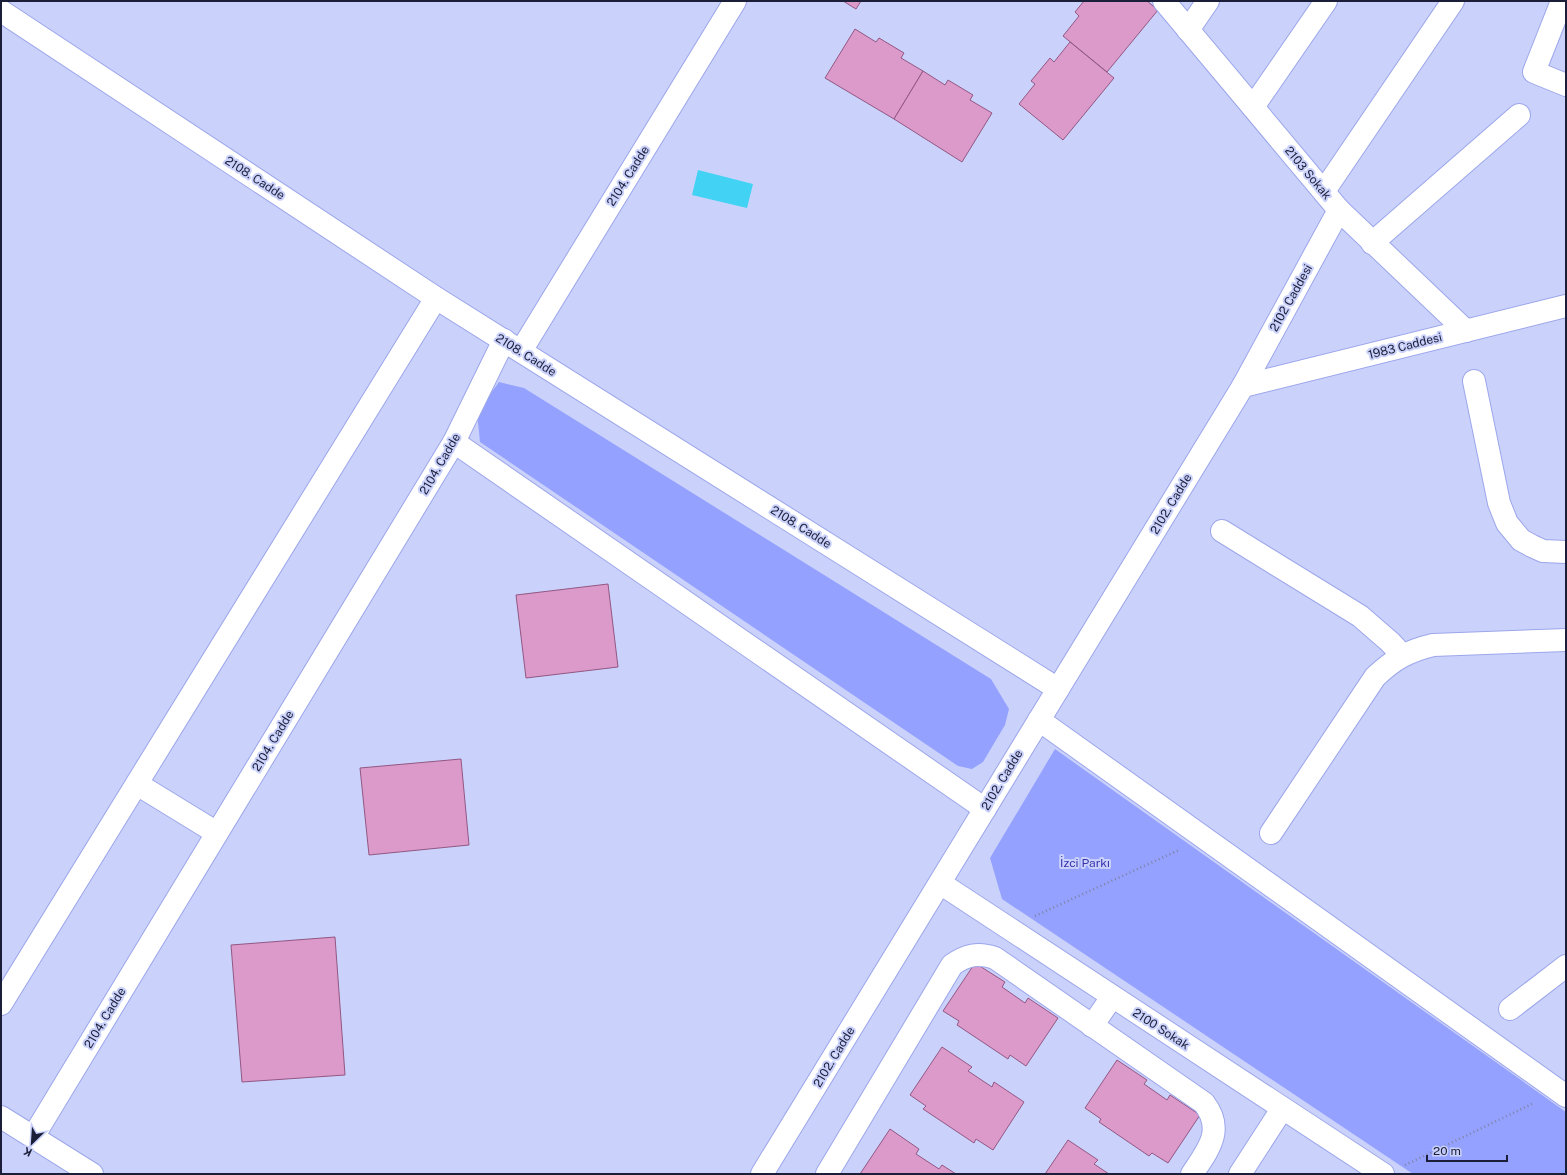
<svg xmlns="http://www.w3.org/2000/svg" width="1567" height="1175" font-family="'Public Sans',sans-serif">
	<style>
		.green { fill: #94a1fe }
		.water { fill: #42d2f3 }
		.building { fill: #db9ac9; stroke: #925783 }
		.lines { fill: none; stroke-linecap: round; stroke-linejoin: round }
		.minor-casing { stroke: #9ca6ea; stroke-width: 24 }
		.major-casing { stroke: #9ca6ea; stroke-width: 24 }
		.path { stroke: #7e84a7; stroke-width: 2.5; stroke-dasharray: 1 3; stroke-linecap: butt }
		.minor { stroke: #fff; stroke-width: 22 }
		.major { stroke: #fff; stroke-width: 22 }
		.labels { text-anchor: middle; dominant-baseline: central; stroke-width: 4; stroke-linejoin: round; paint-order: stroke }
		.street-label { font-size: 12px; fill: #1b1e38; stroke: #cad2fc }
		.park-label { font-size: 12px; fill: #3932ad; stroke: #cad2fc }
	</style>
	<rect width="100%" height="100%" fill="#cad2fc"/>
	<g class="green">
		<path d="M499 382 524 388 991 679 1009 709 1005 725 983 762 972 769 958 766 480 442 477 412Z"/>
		<path d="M1055 749 1566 1112V1174H1413L1002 899 990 858Z"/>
	</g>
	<path class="water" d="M698 170 753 184 747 208 692 195Z"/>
	<g class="building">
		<path d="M843 1H861L856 9Z"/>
		<path d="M1084 1H1147L1158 10 1107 72 1063 36 1079 16 1075 12Z"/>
		<path d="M855 29 876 42 879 38 904 53 901 58 923 71 894 119 825 78Z"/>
		<path d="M1070 42 1114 78 1063 140 1019 104 1035 84 1031 81 1050 58 1054 62Z"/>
		<path d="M923 71 945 85 948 80 973 95 970 100 992 113 962 162 894 119Z"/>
		<path d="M608 584 618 667 526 678 516 595Z"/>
		<path d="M461 759 469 845 369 855 360 768Z"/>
		<path d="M335 937 345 1075 242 1082 231 945Z"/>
		<path d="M975 963 1005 982 1002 987 1025 1003 1028 998 1058 1018 1026 1066 1010 1055 1008 1059 957 1025 959 1021 943 1011Z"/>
		<path d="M942 1047 972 1067 968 1071 992 1087 994 1082 1024 1102 993 1150 976 1139 974 1143 923 1109 926 1106 910 1095Z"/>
		<path d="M1117 1060 1147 1080 1144 1084 1167 1100 1170 1095 1200 1115 1168 1163 1152 1153 1149 1156 1099 1122 1101 1119 1085 1108Z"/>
		<path d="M890 1129 919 1149 916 1154 939 1169 942 1165 956 1174H860Z"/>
		<path d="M1068 1140 1098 1160 1094 1164 1109 1174H1045Z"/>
	</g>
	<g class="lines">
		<g class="minor-casing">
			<g id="minor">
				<path d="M1164 1 1339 210 1466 331"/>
				<path d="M1562 1 1534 72 1566 85"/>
				<path d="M1 11 436 298 1058 689"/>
				<path d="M1188 30 1208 1"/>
				<path d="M1253 107 1326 1"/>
				<path d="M1324 191 1453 1"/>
				<path d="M1372 243 1519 115"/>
				<path d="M521 351 735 1"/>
				<path d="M1474 381 1499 503 1507 523 1521 540 1532 546 1543 551 1566 552"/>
				<path d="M1243 386 1566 306"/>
				<path d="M454 442 985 809"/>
				<path d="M1222 531 1360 616 1390 642 1402 655"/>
				<path d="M1039 720 1566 1096"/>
				<path d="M137 784 217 833"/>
				<path d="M1271 833 1375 677C1394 659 1408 651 1433 645L1566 640"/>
				<path d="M940 883 1383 1174"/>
				<path d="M1 1004 436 298"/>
				<path d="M1510 1009 1566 966"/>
				<path d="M1092 1026 1112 997"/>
				<path d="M33 1137 454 442 504 340"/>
				<path d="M762 1174 1243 386 1339 210"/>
				<path d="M827 1174 952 965C966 955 978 952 995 958L1204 1103C1225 1130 1208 1150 1192 1174"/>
				<path d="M1240 1174 1282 1109"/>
			</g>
		</g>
		<g class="major-casing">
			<path id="major" d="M1 1117 92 1174"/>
		</g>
		<g class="path">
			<path d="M1035 916 1179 850"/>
			<path d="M1405 1165 1534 1103"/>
		</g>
		<use href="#minor" class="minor"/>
		<use href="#major" class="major"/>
	</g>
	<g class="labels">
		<g class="street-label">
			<text transform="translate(1308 173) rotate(50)">2103 Sokak</text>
			<text transform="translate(628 176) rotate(-58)">2104. Cadde</text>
			<text transform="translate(255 178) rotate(33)">2108. Cadde</text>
			<text transform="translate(1291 298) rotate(-61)">2102 Caddesi</text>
			<text transform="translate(1405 346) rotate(-14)">1983 Caddesi</text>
			<text transform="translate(526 355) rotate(32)">2108. Cadde</text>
			<text transform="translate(440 464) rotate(-60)">2104. Cadde</text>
			<text transform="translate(1171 504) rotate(-59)">2102. Cadde</text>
			<text transform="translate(801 527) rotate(32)">2108. Cadde</text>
			<text transform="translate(273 741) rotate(-59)">2104. Cadde</text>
			<text transform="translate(1002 780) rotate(-59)">2102. Cadde</text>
			<text transform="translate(105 1018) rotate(-59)">2104. Cadde</text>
			<text transform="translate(1161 1029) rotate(33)">2100 Sokak</text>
			<text transform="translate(834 1057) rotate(-59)">2102. Cadde</text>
		</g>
		<g class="park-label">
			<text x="1085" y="863">İzci Parkı</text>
		</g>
	</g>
	<rect width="1567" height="1175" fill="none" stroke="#1b1e38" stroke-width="4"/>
	<g transform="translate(32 1143) rotate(205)" stroke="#cad2fc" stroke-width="3" paint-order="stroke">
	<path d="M0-3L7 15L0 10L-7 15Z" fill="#1b1e38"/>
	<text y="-6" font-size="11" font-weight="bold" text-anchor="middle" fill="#1b1e38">K</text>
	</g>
	<path d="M1427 1155v6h80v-6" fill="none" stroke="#1b1e38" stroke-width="2"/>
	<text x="1433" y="1155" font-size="12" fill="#1b1e38" stroke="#cad2fc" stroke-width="3" paint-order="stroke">20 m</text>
</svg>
